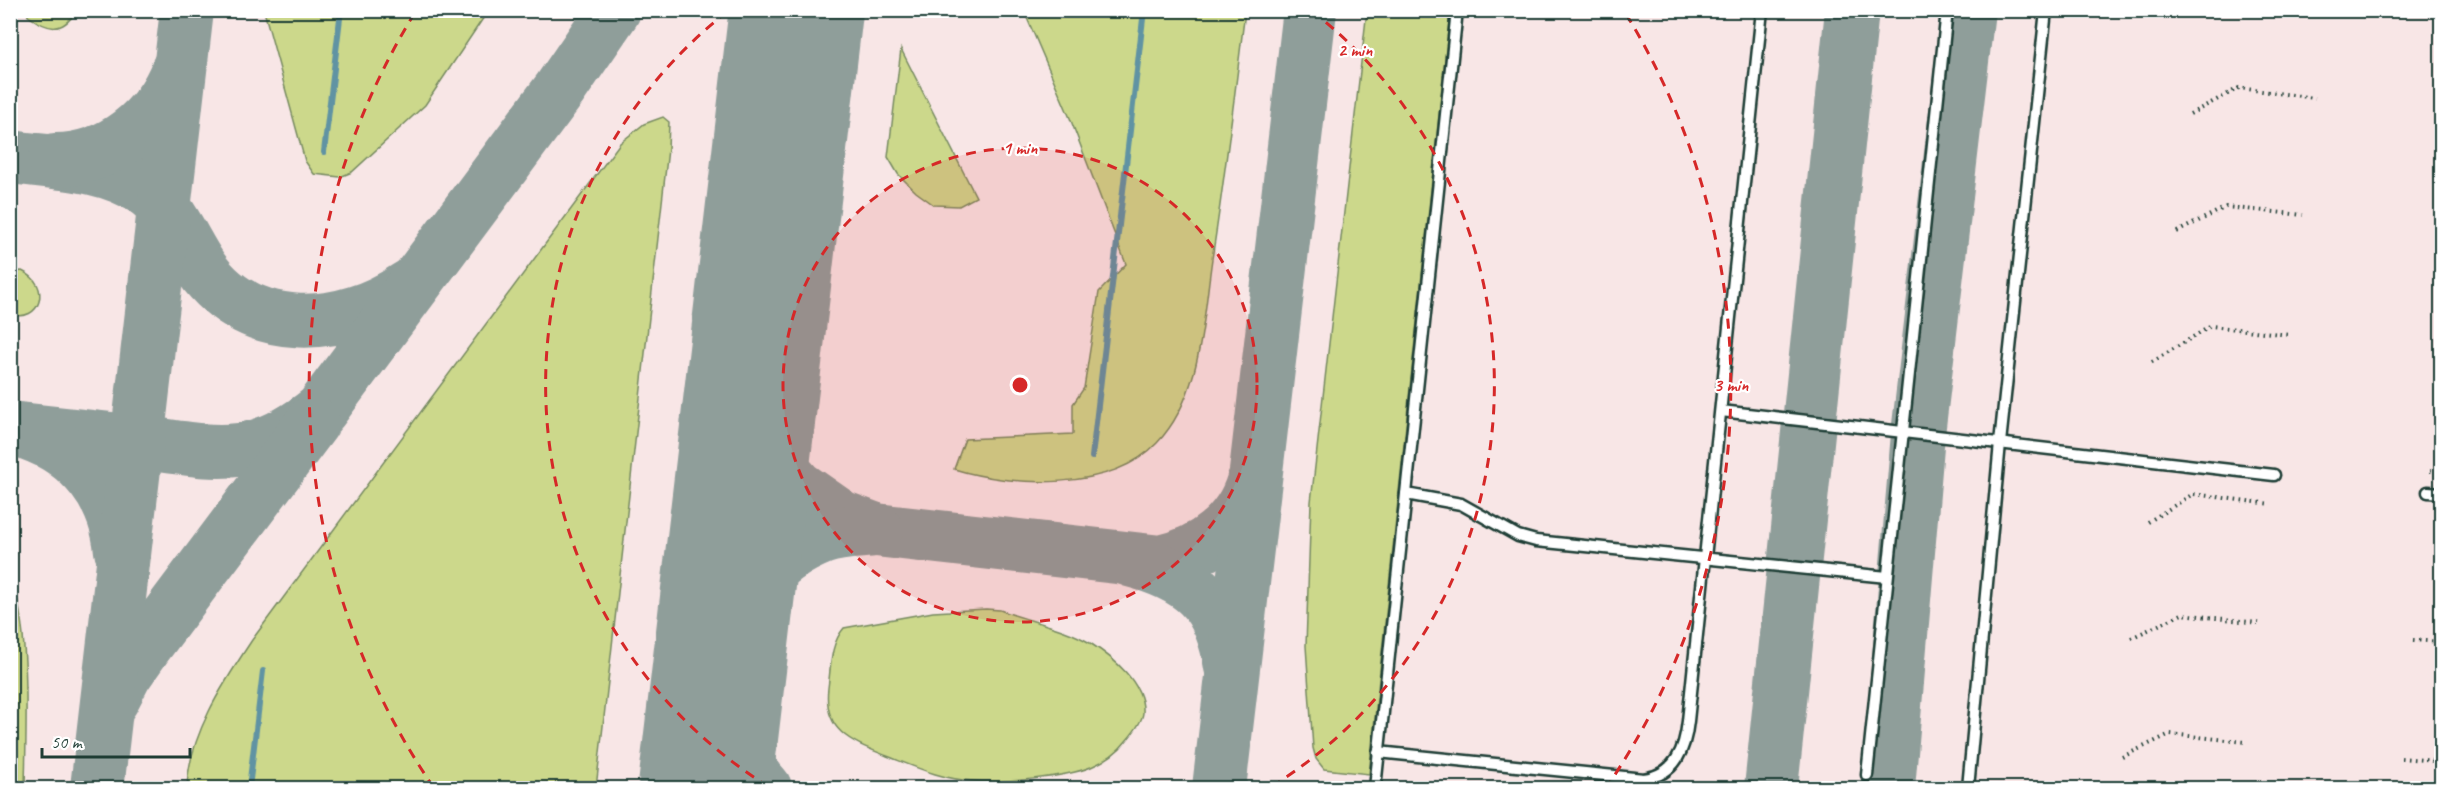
<svg xmlns="http://www.w3.org/2000/svg" width="2452" height="799" font-family="Caveat,sans-serif">
	<style>
		.built { fill: #f8e6e6 }
		.green { fill: #ccd88b; stroke: #768a60; stroke-width: 1.5 }
		.lines { fill: none; stroke-linecap: round; stroke-linejoin: round }
		.stream { stroke: #6093a3; stroke-width: 6 }
		.taxiway { stroke: #8f9e9a; stroke-width: 54 }
		.runway { stroke: #8f9e9a; stroke-width: 134 }
		.lane-casing { stroke: #1f3d34; stroke-width: 15 }
		.path { stroke: #1f3d34; stroke-width: 4; stroke-dasharray: 1.5 4.5; stroke-linecap: butt }
		.lane { stroke: #fff; stroke-width: 10 }
		.ring { fill: none; stroke: #d62828; stroke-width: 3; stroke-dasharray: 10 8 }
		.centre { fill: #d62828; stroke: #fff; stroke-width: 3 }
		.ring-label { font-size: 18px; text-anchor: middle; font-weight: bold; fill: #d62828; stroke: #fff; stroke-width: 4.5; stroke-linejoin: round; paint-order: stroke }
	</style>
	<rect width="100%" height="100%" fill="#fff"/>
	<filter id="ink" filterUnits="userSpaceOnUse"><feTurbulence type="fractalNoise" baseFrequency=".0167" numOctaves="2"/><feDisplacementMap in="SourceGraphic" scale="12" xChannelSelector="R" yChannelSelector="G"/><feConvolveMatrix kernelMatrix="1 2 1 2 8 2 1 2 1" color-interpolation-filters="sRGB"/></filter>
	<g filter="url(#ink)">
		<path class="built" d="M10 11H2441V788H11Z"/>
		<g class="green">
			<path d="M1367 10 1450 11 1369 774 1324 769 1316 759 1313 748 1306 646 1311 502Z"/>
			<path d="M27 11V10L76 11C62 34 48 30 28 16Z"/>
			<path d="M264 11V10L488 11 425 105 352 172 340 177 314 174 305 161Z"/>
			<path d="M1024 11H1245C1235 93 1225 176 1212 259 1203 319 1202 396 1157 443 1111 492 1013 487 954 469L965 439 1073 434V404L1084 388 1099 292 1126 264 1070 118Z"/>
			<path d="M901 49 976 197 959 206 934 205 916 192 898 174 888 157Z"/>
			<path d="M663 117 669 122 668 149 596 788H187C189 735 223 684 252 640L620 143 644 124Z"/>
			<path d="M22 271C53 285 40 324 11 314V272Z"/>
			<path d="M10 572C31 631 26 725 25 788H11Z"/>
			<path d="M986 609 1000 610C1028 621 1063 627 1090 643 1112 657 1145 683 1143 713 1142 722 1133 733 1127 740 1118 752 1105 761 1091 767 1064 778 1003 783 974 781 943 780 915 767 887 756 852 742 823 732 828 688 831 667 830 644 844 628L933 612Z"/>
		</g>
		<g class="lines">
			<g class="stream">
				<path d="M324 152 341 10"/>
				<path d="M1092 457 1144 10"/>
				<path d="M249 788 263 671"/>
			</g>
			<g class="taxiway">
				<path d="M10 157C57 163 106 163 146 190 172 209 183 242 201 268 251 339 344 331 408 287"/>
				<path d="M55 160C111 160 158 120 178 69"/>
				<path d="M755 359 761 423 769 446 783 470 798 487 841 517 876 530 1161 562C1204 553 1240 525 1253 482"/>
				<path d="M10 428C53 433 96 437 139 442 217 453 255 464 321 410L560 89 614 10"/>
				<path d="M30 434C81 452 116 496 121 551"/>
				<path d="M1130 560C1192 576 1221 601 1231 667"/>
				<path d="M112 700 125 675 146 645 313 422"/>
				<path d="M97 788 187 10"/>
				<path d="M765 788C689 705 716 580 822 538 839 531 859 532 876 530"/>
				<path d="M1219 788 1310 10"/>
				<path d="M1771 788 1852 10"/>
				<path d="M1888 788 1918 434 1968 10"/>
			</g>
			<path class="runway" d="M705 788 796 10"/>
			<g class="lane-casing">
				<g id="lane">
					<path d="M1721 411 2274 475"/>
					<path d="M2428 492 2442 493"/>
					<path d="M1406 494 1461 504 1518 536 1536 541 1887 577"/>
					<path d="M1378 752 1644 779C1676 774 1685 749 1688 721L1762 10"/>
					<path d="M1867 775 1947 10"/>
					<path d="M1375 788 1457 10"/>
					<path d="M1968 788 2000 443 2046 10"/>
				</g>
			</g>
			<g class="path">
				<path d="M2190 114 2239 88 2315 98"/>
				<path d="M2177 232 2226 207 2303 215"/>
				<path d="M2152 362 2211 326 2289 335"/>
				<path d="M2430 471 2442 472"/>
				<path d="M2148 522 2193 494 2271 504"/>
				<path d="M2131 638 2182 614 2258 623"/>
				<path d="M2413 640 2442 642"/>
				<path d="M2122 757 2170 734 2246 742"/>
				<path d="M2401 758 2435 761 2442 756"/>
			</g>
			<use href="#lane" class="lane"/>
		</g>
	</g>
	<circle cx="1020" cy="385" r="237" fill="#d62828" fill-opacity=".12"/>
	<g class="ring">
		<circle cx="1020" cy="385" r="237"/>
		<path d="M769 787A474 474 0 0 1 728 11M1312 11A474 474 0 0 1 1271 787"/>
		<path d="M434 788A711 711 0 0 1 414 14M1626 14A711 711 0 0 1 1606 788"/>
	</g>
	<circle cx="1020" cy="385" r="9" class="centre"/>
	<g class="ring-label">
		<text x="1355" y="56">2 min</text>
		<text x="1020" y="154">1 min</text>
		<text x="1731" y="391">3 min</text>
	</g>
	<rect width="2452" height="799" fill="none" stroke="#fff" stroke-width="36"/>
	<rect x="18" y="18" width="2416" height="763" fill="none" stroke="#1f3d34" stroke-width="2" filter="url(#ink)"/>
	<path d="M42 748v9h148v-9" fill="none" stroke="#1f3d34" stroke-width="3"/>
	<text x="51" y="748" font-size="18" fill="#1f3d34" stroke="#ffffff" stroke-width="4.5" paint-order="stroke">50 m</text>
</svg>
